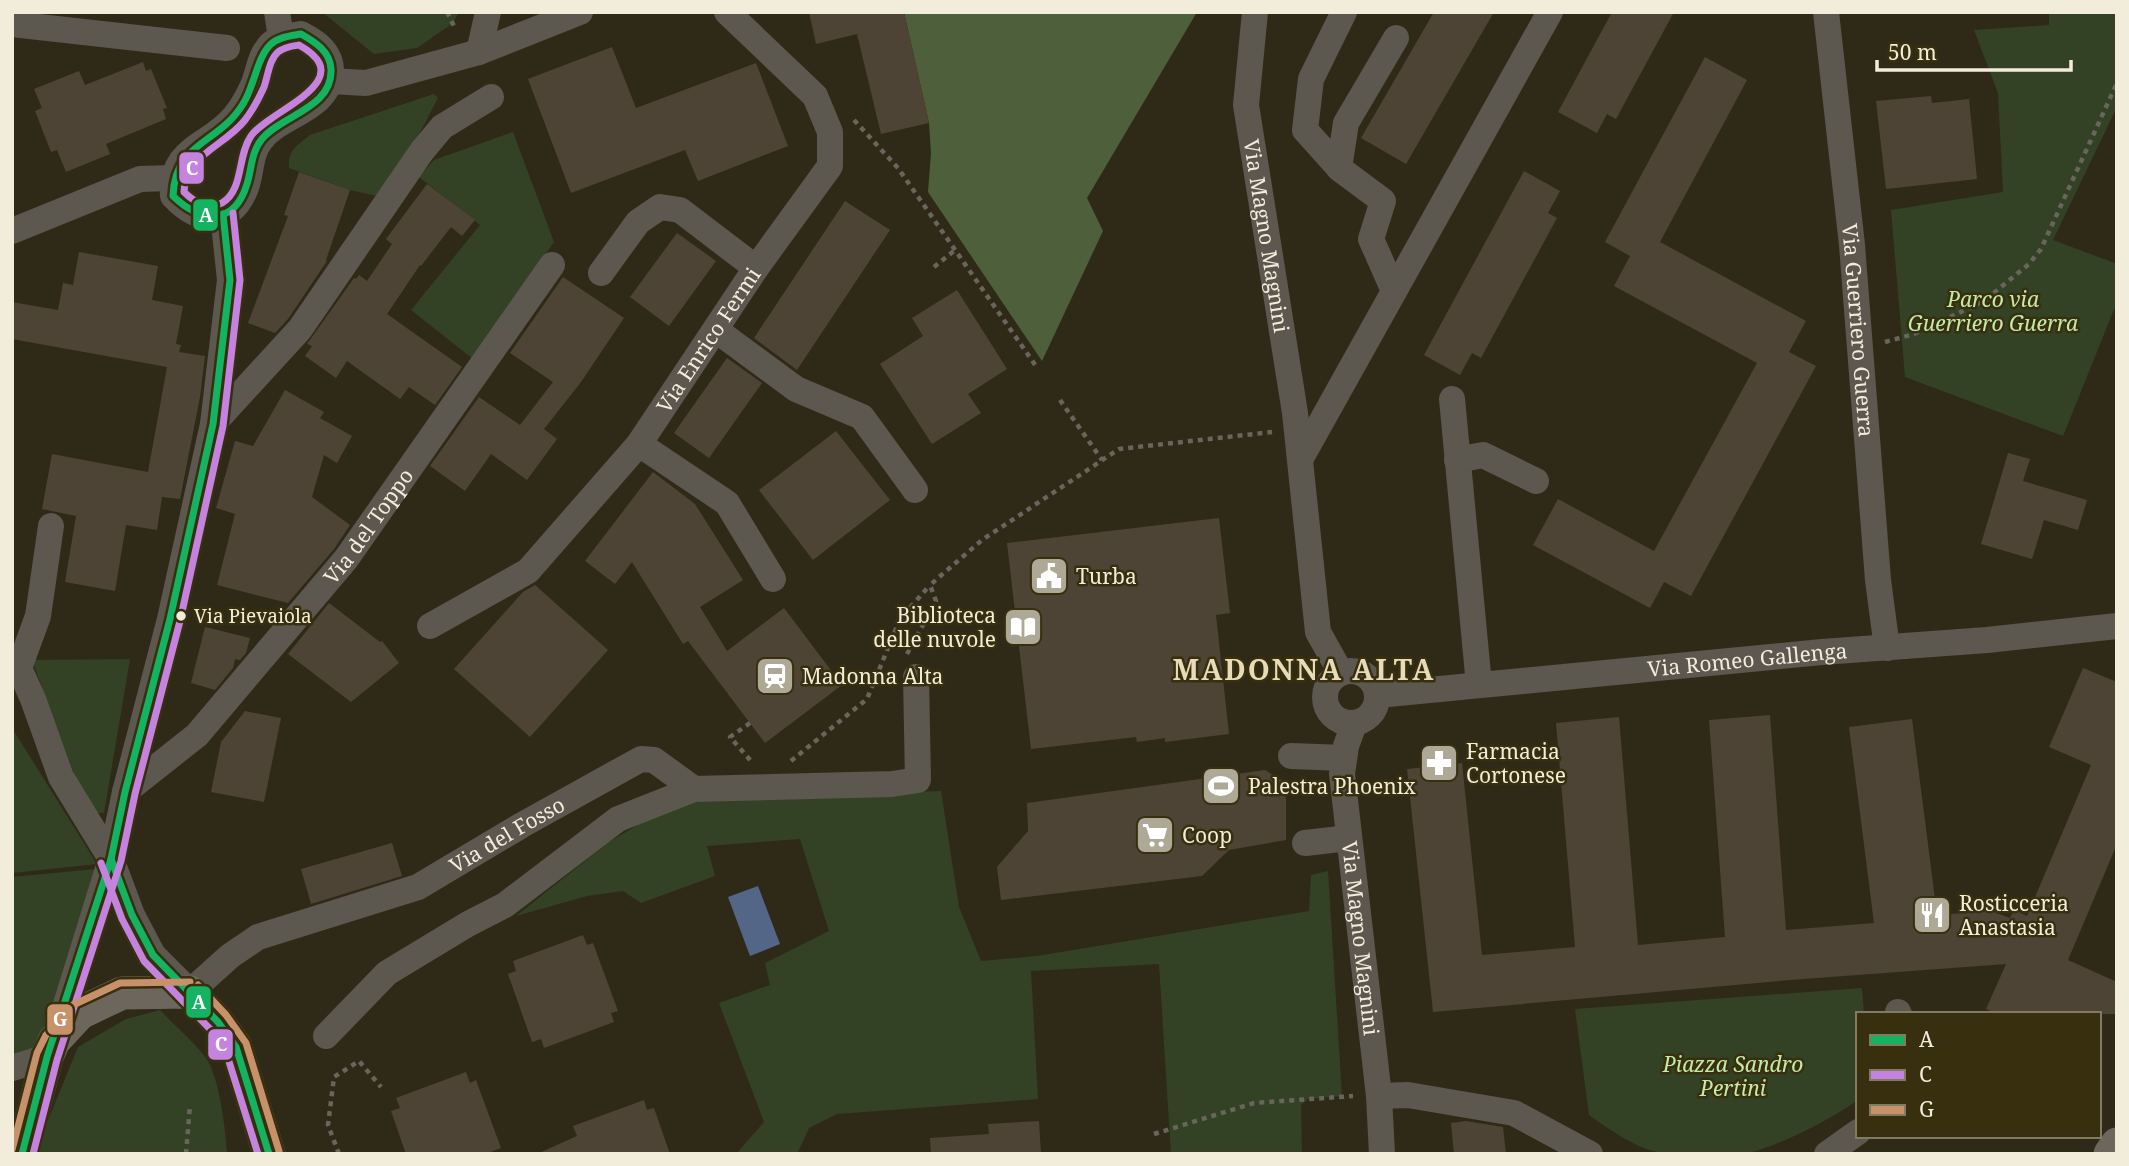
<svg xmlns="http://www.w3.org/2000/svg" width="2129" height="1166" font-family="'Noto Serif',serif">
	<style>
		.green { fill: #334224 }
		.forest { fill: #4d603b }
		.water { fill: #546687 }
		.building { fill: #4d4435 }
		.lines { fill: none; stroke-linecap: round; stroke-linejoin: round }
		.path { stroke: #69655d; stroke-width: 4.5; stroke-dasharray: 5 5; stroke-linecap: butt }
		.minor { stroke: #5c574f; stroke-width: 26 }
		.major { stroke: #6d665d; stroke-width: 33 }
		.bus-1-casing { stroke: #382f0f; stroke-width: 12 }
		.bus-2-casing { stroke: #382f0f; stroke-width: 12 }
		.bus-3-casing { stroke: #382f0f; stroke-width: 12 }
		.bus-1 { stroke: #13b361; stroke-width: 7 }
		.bus-2 { stroke: #c483df; stroke-width: 7 }
		.bus-3 { stroke: #c7916a; stroke-width: 7 }
		.bus-dot { fill: #f2eddb; stroke: #382f0f; stroke-width: 2.5 }
		.labels { text-anchor: middle; dominant-baseline: central; stroke-width: 5; stroke-linejoin: round; paint-order: stroke }
		.bus-label { font-size: 19px; fill: #f2eddb; stroke: #382f0f; text-anchor: start }
		.street-label { font-size: 21px; fill: #f2eddb; stroke: #382f0f }
		.park-label { font-size: 21px; font-style: italic; fill: #c4eaa8; stroke: #382f0f }
		.poi-label { font-size: 21px; fill: #f2eddb; stroke: #382f0f; text-anchor: start }
		.district-label { font-size: 28px; font-weight: bold; letter-spacing: 2px; fill: #e7dbb8; stroke: #382f0f }
		.line-badge { stroke: #382f0f; stroke-width: 2.5 }
		.badge-label { font-size: 19px; text-anchor: middle; font-weight: bold; fill: #fff }
	</style>
	<rect width="100%" height="100%" fill="#2f2a18"/>
	<g class="green">
		<path d="M322 12H459L453 23 417 48 374 54Z"/>
		<path d="M2049 12H2117V107L2053 240 2117 264V302L2063 436 1905 377 1891 210 2003 192 1998 93 1974 30 2049 25Z"/>
		<path d="M434 94 438 98 414 144 377 196 350 190 289 168C288 149 297 146 310 135Z"/>
		<path d="M513 132 554 242 473 359 411 310 480 225 419 177 434 160Z"/>
		<path d="M130 659 104 813 88 812 32 660Z"/>
		<path d="M12 728 97 864 12 873Z"/>
		<path d="M941 791 959 907 981 961 1037 956 1309 911 1311 875 1328 871 1342 1096 1308 1099 1301 1105 1302 1154H1171L1159 964 1031 971 1038 1099 837 1114 809 1128 797 1154H736L764 1122 719 1003 770 985 765 963 829 931 800 839 707 846 715 876 641 903 623 891 587 896 516 916 609 842 682 799Z"/>
		<path d="M96 869 43 1054 12 1063V877Z"/>
		<path d="M1862 988 1864 1014H1858V1100C1830 1120 1783 1144 1749 1153 1731 1158 1687 1154 1666 1154 1636 1149 1613 1132 1589 1115L1575 1009Z"/>
		<path d="M160 1010C175 1026 193 1041 206 1058 219 1076 226 1131 227 1154H38L40 1140 78 1047 126 1019Z"/>
	</g>
	<path class="forest" d="M904 12H1197L1087 198 1103 231 1042 361 928 192 931 153 929 123Z"/>
	<path class="water" d="M758 886 780 944 750 956 728 897Z"/>
	<g class="building">
		<path d="M809 12H904L929 123 881 134 857 34 816 44Z"/>
		<path d="M1434 12H1494L1406 164 1361 138Z"/>
		<path d="M1612 12H1674L1616 119 1607 114 1597 133 1558 112Z"/>
		<path d="M612 47 636 108 756 63 788 146 698 181 685 150 571 193 528 79Z"/>
		<path d="M1705 57 1747 80 1660 242 1806 321 1789 352 1816 366 1691 596 1664 582 1650 608 1533 545 1558 499 1654 551 1757 363 1614 286 1630 256 1605 242Z"/>
		<path d="M143 62 146 71 151 69 167 108 163 109 166 119 106 144 110 154 66 172 57 150 51 152 35 111 42 108 34 89 79 71 85 85Z"/>
		<path d="M1931 96 1932 103 1969 99 1977 179 1886 189 1876 101Z"/>
		<path d="M1524 171 1560 191 1548 213 1557 218 1481 358 1472 353 1460 375 1424 355Z"/>
		<path d="M299 172 350 190 326 260 327 261 288 319 275 333 248 323 288 216 284 215Z"/>
		<path d="M427 184 475 220 462 236 451 227 421 266 420 265 387 314 462 367 435 405 409 387 400 399 347 361 336 378 305 356 312 346 307 344 354 278 356 279 359 275 367 281 392 244 386 239Z"/>
		<path d="M845 201 890 230 797 370 754 338Z"/>
		<path d="M677 233 716 261 669 326 630 297Z"/>
		<path d="M79 252 158 266 152 300 183 306 176 344 181 345 179 352 205 356 200 397 180 499 162 497 157 530 126 525 115 591 65 582 76 516 42 509 52 454 148 472 167 367 12 339V302L58 310 63 283 73 285Z"/>
		<path d="M563 277 624 318 581 382 544 429 557 439 527 480 491 454 465 491 430 466 479 397 520 425 553 382 510 353Z"/>
		<path d="M957 290 1007 369 968 394 981 413 932 444 880 364 923 336 912 318Z"/>
		<path d="M727 358 762 383 709 458 674 433Z"/>
		<path d="M285 390 324 412 320 418 352 436 337 463 324 455 312 497 350 525 334 549 288 603 217 585 235 514 216 508 235 441 253 446Z"/>
		<path d="M836 431 890 500 813 560 759 490Z"/>
		<path d="M2008 453 2030 459 2023 481 2087 500 2078 530 2044 520 2032 559 1981 544Z"/>
		<path d="M653 472 695 504 743 580 700 607 727 651 784 608 842 685 765 743 688 641 683 644 632 562 615 584 585 561Z"/>
		<path d="M1219 518 1230 613 1216 615 1229 734 1165 742V738L1137 742 1136 737 1031 749 1007 543Z"/>
		<path d="M535 585 608 650 530 737 454 669 523 592Z"/>
		<path d="M329 603 380 642 382 641 399 663 351 702 288 654Z"/>
		<path d="M205 627 250 638 246 653 240 660 235 659 233 668 215 690 191 683Z"/>
		<path d="M2083 668 2117 682V844L2068 960 2117 982V1014H1997L1986 1009 2006 964 1790 980 1433 1012 1407 769 1462 763 1482 955 1575 947 1556 723 1619 717 1638 945 1725 937 1709 720 1770 715 1786 930 1874 923 1849 727 1912 719 1937 915 1991 911 2010 918 2014 910 2027 916 2091 765 2049 747Z"/>
		<path d="M245 711 281 718 264 802 211 792 221 742Z"/>
		<path d="M1265 770 1286 783V840L1229 850 1202 876 1001 900 997 867 1028 831 1027 803Z"/>
		<path d="M392 843 402 876 311 904 301 869Z"/>
		<path d="M583 935 587 945 593 943 618 1011 611 1013 614 1022 544 1048 541 1039 532 1042 508 974 516 971 513 961Z"/>
		<path d="M466 1072 470 1083 476 1080 501 1148 485 1154H406L391 1111 400 1108 396 1098Z"/>
		<path d="M644 1100 647 1110 654 1108 670 1154H537L577 1136 573 1126Z"/>
		<path d="M1039 1121 1041 1154H931L930 1138 989 1134 988 1124Z"/>
		<path d="M1466 1121 1503 1127 1506 1154H1454L1451 1123Z"/>
	</g>
	<g class="lines">
		<g class="path">
			<path d="M447 12 455 28"/>
			<path d="M854 120 898 168 1038 369"/>
			<path d="M934 267 955 250"/>
			<path d="M1885 342 1914 334 1984 301 2029 264 2041 249 2117 83"/>
			<path d="M1060 400 1102 460"/>
			<path d="M907 654 936 601 930 585 982 540 1119 449 1272 432"/>
			<path d="M750 723 730 737 751 761"/>
			<path d="M791 761 867 699 900 619 930 585"/>
			<path d="M1154 1134 1254 1103 1353 1096"/>
			<path d="M186 1154 190 1105"/>
			<path d="M339 1154 328 1125 334 1077 359 1061 381 1087"/>
		</g>
		<g class="minor">
			<path d="M277 12 281 37"/>
			<path id="s1" d="M1255 12 1246 105 1295 413 1318 632 1341 673"/>
			<path d="M1344 12 1311 79 1305 130 1340 169 1383 201 1371 239 1394 291"/>
			<path id="s2" d="M1826 12 1852 245 1878 580 1887 648"/>
			<path d="M12 24 227 48"/>
			<path d="M301 34C318 43 332 53 331 73 328 111 280 114 261 140 249 155 252 174 245 190 229 228 197 222 173 196 170 146 209 148 235 116 243 106 249 95 254 83 259 70 260 55 271 44 280 36 291 36 301 34Z"/>
			<path d="M479 52 488 12"/>
			<path d="M330 81 366 83 479 52 580 12"/>
			<path d="M1339 168 1346 123 1396 38"/>
			<path d="M12 231 140 179 172 178"/>
			<path d="M601 273 638 222 660 207 680 210 756 268"/>
			<path d="M716 330 796 389 862 417 915 490"/>
			<path d="M1452 399 1479 685"/>
			<path d="M213 424 300 329 422 151 442 127 491 97"/>
			<path d="M639 444 727 503 773 579"/>
			<path d="M1301 458 1550 12"/>
			<path d="M1457 460 1483 455 1536 481"/>
			<path id="s3" d="M51 526 38 616 19 668 33 699 61 777 111 859 132 915 153 955 190 992 230 956 258 937 418 887 522 825 641 759 654 760 694 789 892 784 918 780 916 677"/>
			<path id="s4" d="M430 626 528 571 639 444 756 268 830 166V132L815 96 727 12"/>
			<circle cx="1351" cy="697" r="26"/>
			<path id="s5" d="M1378 695 1822 652 1987 640 2117 626"/>
			<path id="s6" d="M1354 724 1346 746 1342 774 1379 1096 1382 1154"/>
			<path d="M1291 756 1344 758"/>
			<path id="s7" d="M125 792 197 735 346 559 552 265"/>
			<path d="M1305 843 1349 838"/>
			<path d="M1898 1012 1899 1014"/>
			<path d="M326 1036 387 973 468 924 505 905 618 819 694 789"/>
			<path d="M55 1040 111 859 125 792 170 619 213 424 230 280 223 214"/>
			<path d="M12 1068 47 1057"/>
			<path d="M1379 1096 1408 1095 1514 1113 1590 1154"/>
			<path d="M1827 1154 1858 1132"/>
		</g>
		<g class="major">
			<path d="M22 1154 47 1057 54 1041 80 1013 122 993 190 992 218 1022 236 1047 269 1154"/>
			<path d="M2110 1154 2117 1144"/>
		</g>
		<g class="bus-1-casing">
			<g id="bus-1">
				<path d="M301 34C315 42 330 51 331 69 333 108 282 115 262 139 251 152 252 168 247 184 234 227 200 222 173 196 175 141 218 145 243 104 254 87 257 58 270 45 278 37 290 36 301 34Z"/>
				<path d="M111 859 132 915 153 955 218 1022 236 1047 269 1154"/>
				<path d="M22 1154 47 1057 111 859 125 792 170 619 213 424 230 280 223 214"/>
			</g>
		</g>
		<g class="bus-2-casing">
			<g id="bus-2">
				<path d="M299 45C363 81 269 110 251 136 237 156 244 190 222 203 208 211 193 201 184 192 185 155 225 146 245 120 253 110 259 98 264 87 268 76 269 60 278 52 284 47 292 46 299 45Z"/>
				<path d="M101 863 122 919 144 961 210 1029 226 1052 258 1154"/>
				<path d="M33 1154 57 1060 121 861 135 794 180 621 223 426 240 280 233 213"/>
			</g>
		</g>
		<g class="bus-3-casing">
			<g id="bus-3">
				<path d="M198 985 226 1015 246 1043 279 1151"/>
				<path d="M12 1150 37 1053 46 1035 73 1005 120 983 190 982"/>
			</g>
		</g>
		<use href="#bus-1" class="bus-1"/>
		<use href="#bus-2" class="bus-2"/>
		<use href="#bus-3" class="bus-3"/>
	</g>
	<defs>
		<g id="civic-square" transform="scale(2.0125)"><rect x="-9" y="-9" width="18" height="18" rx="4" fill="#aea997" stroke="#382f0f"/><path d="M-.6-6.5H3V-4.5H.6V-3L4-1V1h2V6H-6V1h2V-1L-.6-3ZM-1.2 2.5V6h2.4V2.5Z" fill="#fff"/></g>
		<g id="library-square" transform="scale(2.0125)"><rect x="-9" y="-9" width="18" height="18" rx="4" fill="#aea997" stroke="#382f0f"/><path d="M-6-4Q-3-5.5-.7-3.5V5Q-3 3-6 4ZM6-4Q3-5.5 .7-3.5V5Q3 3 6 4Z" fill="#fff"/></g>
		<g id="station-square" transform="scale(2.0125)"><rect x="-9" y="-9" width="18" height="18" rx="4" fill="#aea997" stroke="#382f0f"/><path d="M-3-6H3Q5-6 5-4V2Q5 4 3 4L4.5 6H3L1.5 4h-3L-3 6H-4.5L-3 4Q-5 4-5 2V-4Q-5-6-3-6ZM-3.5-4v3h7v-3ZM-3.5 1v1.5H-2V1ZM2 1v1.5H3.5V1Z" fill="#fff"/></g>
		<g id="pharmacy-square" transform="scale(2.0125)"><rect x="-9" y="-9" width="18" height="18" rx="4" fill="#aea997" stroke="#382f0f"/><path d="M-2-6h4v4h4v4h-4v4h-4v-4h-4v-4h4Z" fill="#fff"/></g>
		<g id="stadium-square" transform="scale(2.0125)"><rect x="-9" y="-9" width="18" height="18" rx="4" fill="#aea997" stroke="#382f0f"/><path d="M0-5a6.5 5 0 1 0 0 10a6.5 5 0 1 0 0-10ZM-3.5-1.8h7v3.6h-7Z" fill="#fff"/></g>
		<g id="supermarket-square" transform="scale(2.0125)"><rect x="-9" y="-9" width="18" height="18" rx="4" fill="#aea997" stroke="#382f0f"/><path d="M-6-5.5h2.5l.6 2H6L4.5 2H-2.5L-4.4-4H-6ZM-1.5 3.2a1.3 1.3 0 1 0 .1 0ZM3 3.2a1.3 1.3 0 1 0 .1 0Z" fill="#fff"/></g>
		<g id="restaurant-square" transform="scale(2.0125)"><rect x="-9" y="-9" width="18" height="18" rx="4" fill="#aea997" stroke="#382f0f"/><path d="M-5-6h1v4h1v-4h1v4h1v-4h1v5L-1.5 .5V6h-2V.5L-5-1ZM5-6V6H3V1.5H1.5Q1.5-4 5-6Z" fill="#fff"/></g>
	</defs>
	<g fill-rule="evenodd">
		<use href="#civic-square" x="1049" y="576"/>
		<use href="#library-square" x="1023" y="627"/>
		<use href="#station-square" x="775" y="676"/>
		<use href="#pharmacy-square" x="1439" y="763"/>
		<use href="#stadium-square" x="1221" y="786"/>
		<use href="#supermarket-square" x="1155" y="835"/>
		<use href="#restaurant-square" x="1932" y="915"/>
	</g>
	<circle class="bus-dot" cx="181" cy="616" r="6"/>
	<g class="labels">
		<g class="bus-label">
			<text x="194" y="616">Via Pievaiola</text>
		</g>
		<g class="street-label">
			<text stroke="none"><textPath href="#s1" startOffset="226">Via Magno Magnini</textPath></text>
			<text stroke="none"><textPath href="#s2" startOffset="320">Via Guerriero Guerra</textPath></text>
			<text stroke="none"><textPath href="#s4" startOffset="406">Via Enrico Fermi</textPath></text>
			<text stroke="none"><textPath href="#s7" startOffset="362">Via del Toppo</textPath></text>
			<text stroke="none"><textPath href="#s5" startOffset="371">Via Romeo Gallenga</textPath></text>
			<text stroke="none"><textPath href="#s3" startOffset="875">Via del Fosso</textPath></text>
			<text stroke="none"><textPath href="#s6" startOffset="217">Via Magno Magnini</textPath></text>
		</g>
		<g class="park-label">
			<text x="1993" y="299">Parco via<tspan x="1993" dy="24">Guerriero Guerra</tspan></text>
			<text x="1733" y="1064">Piazza Sandro<tspan x="1733" dy="24">Pertini</tspan></text>
		</g>
		<g class="poi-label">
			<text x="1076" y="576">Turba</text>
			<text x="996" y="615" text-anchor="end">Biblioteca<tspan x="996" dy="24">delle nuvole</tspan></text>
			<text x="802" y="676">Madonna Alta</text>
			<text x="1466" y="751">Farmacia<tspan x="1466" dy="24">Cortonese</tspan></text>
			<text x="1248" y="786">Palestra Phoenix</text>
			<text x="1182" y="835">Coop</text>
			<text x="1959" y="903">Rosticceria<tspan x="1959" dy="24">Anastasia</tspan></text>
		</g>
		<g class="district-label">
			<text x="1304" y="669">MADONNA ALTA</text>
		</g>
	</g>
	<g class="line-badge">
		<rect x="178" y="151" width="27" height="34" rx="7" fill="#c483df"/>
		<rect x="192" y="198" width="27" height="34" rx="7" fill="#13b361"/>
		<rect x="185" y="985" width="27" height="34" rx="7" fill="#13b361"/>
		<rect x="46" y="1003" width="28" height="33" rx="7" fill="#c7916a"/>
		<rect x="207" y="1028" width="27" height="33" rx="7" fill="#c483df"/>
	</g>
	<g class="badge-label">
		<text x="192" y="175">C</text>
		<text x="206" y="222">A</text>
		<text x="199" y="1009">A</text>
		<text x="60" y="1026">G</text>
		<text x="221" y="1051">C</text>
	</g>
	<rect width="2129" height="1166" fill="none" stroke="#f2eddb" stroke-width="28"/>
	<rect x="1856" y="1012" width="245" height="126" fill="#382f0f" stroke="#827b61" stroke-width="2"/>
	<rect x="1870" y="1035" width="35" height="10" fill="#13b361" stroke="#827b61" stroke-width="2"/>
	<text x="1919" y="1047" font-size="21" fill="#f2eddb">A</text>
	<rect x="1870" y="1070" width="35" height="10" fill="#c483df" stroke="#827b61" stroke-width="2"/>
	<text x="1919" y="1082" font-size="21" fill="#f2eddb">C</text>
	<rect x="1870" y="1105" width="35" height="10" fill="#c7916a" stroke="#827b61" stroke-width="2"/>
	<text x="1919" y="1117" font-size="21" fill="#f2eddb">G</text>
	<path d="M1877 60v10h194v-10" fill="none" stroke="#f2eddb" stroke-width="3.5"/>
	<text x="1888" y="60" font-size="21" fill="#f2eddb" stroke="#382f0f" stroke-width="5" paint-order="stroke">50 m</text>
</svg>
